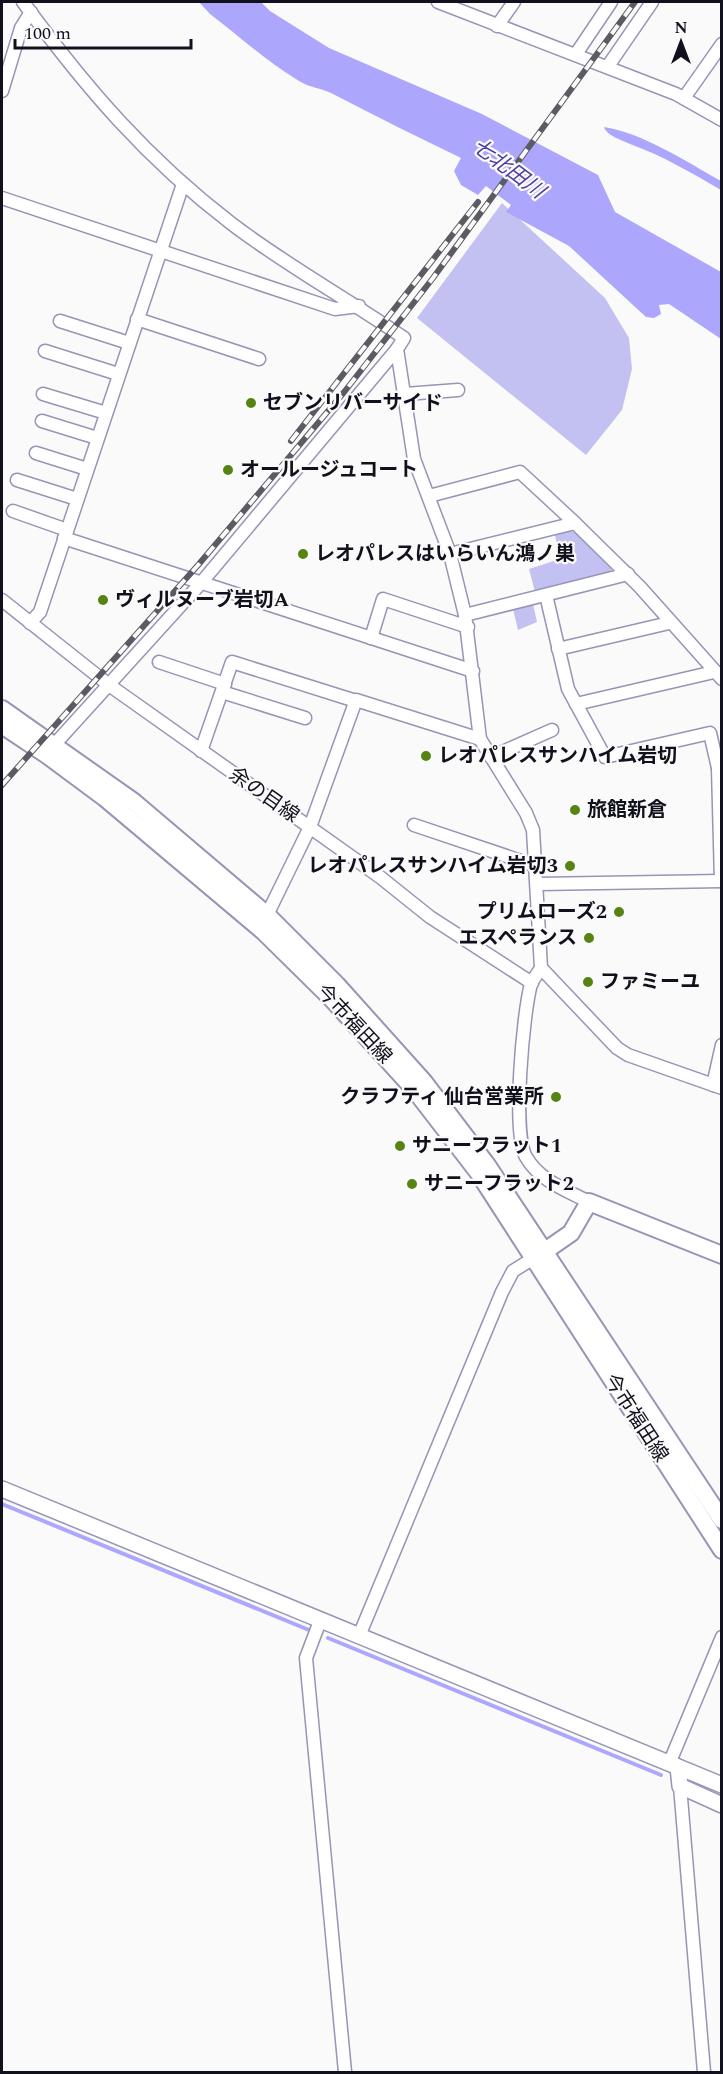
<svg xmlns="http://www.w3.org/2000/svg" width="723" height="2074" font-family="Spectral,'Noto Sans JP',serif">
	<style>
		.green { fill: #c2c1f2 }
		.water { fill: #aca7fd }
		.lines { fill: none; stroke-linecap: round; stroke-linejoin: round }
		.stream { stroke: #aca7fd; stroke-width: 4 }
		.minor-casing { stroke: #9595b6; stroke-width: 15 }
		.tertiary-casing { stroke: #9595b6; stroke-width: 18 }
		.secondary-casing { stroke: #9595b6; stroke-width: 20 }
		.minor { stroke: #fff; stroke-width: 12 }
		.tertiary { stroke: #fff; stroke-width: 15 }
		.secondary { stroke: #fff; stroke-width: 16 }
		.rail-casing { stroke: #5b5b63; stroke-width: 6 }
		.rail { stroke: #fafafa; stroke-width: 4; stroke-dasharray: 11; stroke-linecap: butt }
		.poi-dot { fill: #568412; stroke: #fafafa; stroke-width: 2 }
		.labels { text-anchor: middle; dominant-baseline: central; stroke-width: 4.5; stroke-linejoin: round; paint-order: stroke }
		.poi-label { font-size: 20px; font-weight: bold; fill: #11111d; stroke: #fafafa; text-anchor: start }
		.street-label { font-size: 20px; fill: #11111d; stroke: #fafafa }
		.water-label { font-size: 21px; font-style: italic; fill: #4e3e9f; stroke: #fafafa }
	</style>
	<rect width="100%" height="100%" fill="#fafafa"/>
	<g class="green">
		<path d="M502 203 605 298 629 338 632 369 622 410 586 455 417 318Z"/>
		<path d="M570 531 579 533 611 565V572L535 592 529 569 560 559 555 535Z"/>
		<path d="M533 604 537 622 518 630 513 609Z"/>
	</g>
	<g class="water">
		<path d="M199 2H261L270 11 329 48 482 114 598 175 615 212 721 272V339L669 304 659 305 661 314 654 318 646 317 569 246 506 212 511 205 486 186 478 195 461 185 454 171 461 158C418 137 375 116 333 94 322 88 310 88 299 81 267 62 239 36 210 14Z"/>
		<path d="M604 127C645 134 685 161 721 181V190C692 173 663 156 630 144 622 140 607 136 604 127Z"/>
	</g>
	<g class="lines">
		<g class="stream">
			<path d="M2 1504 309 1630"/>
			<path d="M328 1638 661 1775"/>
		</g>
		<g class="minor-casing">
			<g id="minor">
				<path d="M23 2C86 88 147 159 232 224 287 266 348 299 404 338L397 349 414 459 450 554 465 615 480 739 526 813 533 830 541 968C538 973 533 979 531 984 523 1013 512 1133 526 1157 540 1181 566 1190 589 1202"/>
				<path d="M438 2 676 94 722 120"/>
				<path d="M497 26 514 2"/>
				<path d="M576 54 611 2"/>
				<path d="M608 66 652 2"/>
				<path d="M2 91 21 28 31 12"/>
				<path d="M684 98 722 44"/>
				<path d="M2 198 335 309 359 306"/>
				<path d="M137 319 259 359"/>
				<path d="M60 321 129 343"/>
				<path d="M45 351 118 374"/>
				<path d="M43 394 106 413"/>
				<path d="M405 394 458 390"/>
				<path d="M42 421 97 438"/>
				<path d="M36 453 87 469"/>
				<path d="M17 480 77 499"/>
				<path d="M429 496 520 472 575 523"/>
				<path d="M13 511 67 530"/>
				<path d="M64 538 473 671"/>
				<path d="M450 554 575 523 640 587 722 679"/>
				<path d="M546 595 568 689 605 757 710 733 718 768 722 769"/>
				<path d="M2 600 109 685 380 877 430 917 532 983"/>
				<path d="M465 615 628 574"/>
				<path d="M30 623 40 612 183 184"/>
				<path d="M371 638 383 599 468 627"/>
				<path d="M558 649 669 623"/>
				<path d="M159 662 225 684"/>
				<path d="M222 692 305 718"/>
				<path d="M576 704 714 672"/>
				<path d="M54 745 201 583 397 349"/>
				<path d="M201 751 232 662 356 701"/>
				<path d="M491 757 552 730"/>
				<path d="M718 768 721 881"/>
				<path d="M414 825 536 866"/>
				<path d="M538 884 722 881"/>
				<path d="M267 915 310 827 356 700 480 739"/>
				<path d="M541 968 617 1048 628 1055 722 1088"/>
				<path d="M713 1085 722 1045"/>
				<path d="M320 1621 306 1658 345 2072"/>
				<path d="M359 1636 502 1292 513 1271 540 1254"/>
				<path d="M669 1764 722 1637"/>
				<path d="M680 1786 704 2072"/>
			</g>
		</g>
		<g class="tertiary-casing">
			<g id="tertiary">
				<path d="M2 1489 722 1785"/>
				<path d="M678 1767 680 1786 722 1805"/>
			</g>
		</g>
		<g class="secondary-casing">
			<g id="secondary">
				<path d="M2 709 134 802 267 915 337 985 424 1082 487 1165 722 1520"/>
				<path d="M2 725 47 755 105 798 263 931 332 999 414 1089 478 1172 722 1550"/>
				<path d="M545 1251 571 1233 589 1202 722 1255"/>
			</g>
		</g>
		<use href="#minor" class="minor"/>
		<use href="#tertiary" class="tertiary"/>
		<use href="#secondary" class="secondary"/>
		<g class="rail-casing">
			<g id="rail">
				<path d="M291 441 478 202"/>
				<path d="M2 785 199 564 345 391 433 278 635 2"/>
			</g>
		</g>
		<use href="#rail" class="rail"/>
	</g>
	<g class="poi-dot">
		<circle cx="251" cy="403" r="6"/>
		<circle cx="228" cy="470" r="6"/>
		<circle cx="303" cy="554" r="6"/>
		<circle cx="103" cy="600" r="6"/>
		<circle cx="426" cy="756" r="6"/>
		<circle cx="575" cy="810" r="6"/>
		<circle cx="570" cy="866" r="6"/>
		<circle cx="619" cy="912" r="6"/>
		<circle cx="589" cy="938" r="6"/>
		<circle cx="588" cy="982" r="6"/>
		<circle cx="556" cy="1097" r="6"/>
		<circle cx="400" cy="1146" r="6"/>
		<circle cx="412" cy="1184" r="6"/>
	</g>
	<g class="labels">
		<g class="poi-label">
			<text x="263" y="403">セブンリバーサイド</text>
			<text x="240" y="470">オールージュコート</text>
			<text x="315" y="554">レオパレスはいらいん鴻ノ巣</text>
			<text x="115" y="600">ヴィルヌーブ岩切A</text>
			<text x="438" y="756">レオパレスサンハイム岩切</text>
			<text x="587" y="810">旅館新倉</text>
			<text x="558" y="866" text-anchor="end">レオパレスサンハイム岩切3</text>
			<text x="607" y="912" text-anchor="end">プリムローズ2</text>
			<text x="577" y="938" text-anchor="end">エスペランス</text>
			<text x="600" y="982">ファミーユ</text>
			<text x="544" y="1097" text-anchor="end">クラフティ 仙台営業所</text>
			<text x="412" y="1146">サニーフラット1</text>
			<text x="424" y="1184">サニーフラット2</text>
		</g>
		<g class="street-label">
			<text transform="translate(264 795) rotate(35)">余の目線</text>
			<text transform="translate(354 1024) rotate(47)">今市福田線</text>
			<text transform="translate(636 1418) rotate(57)">今市福田線</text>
		</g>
		<g class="water-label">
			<text transform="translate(508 169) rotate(37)">七北田川</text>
		</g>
	</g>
	<rect width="723" height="2074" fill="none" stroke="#11111d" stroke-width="6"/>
	<g transform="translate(681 42)" stroke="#fafafa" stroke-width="4.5" paint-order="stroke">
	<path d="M0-4.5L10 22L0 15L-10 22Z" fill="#11111d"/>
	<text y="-9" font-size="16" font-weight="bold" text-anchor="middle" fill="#11111d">N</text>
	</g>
	<path d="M15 39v9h176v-9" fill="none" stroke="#11111d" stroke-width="3"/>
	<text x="24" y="39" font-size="18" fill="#11111d" stroke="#fafafa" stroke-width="4.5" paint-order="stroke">100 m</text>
</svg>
